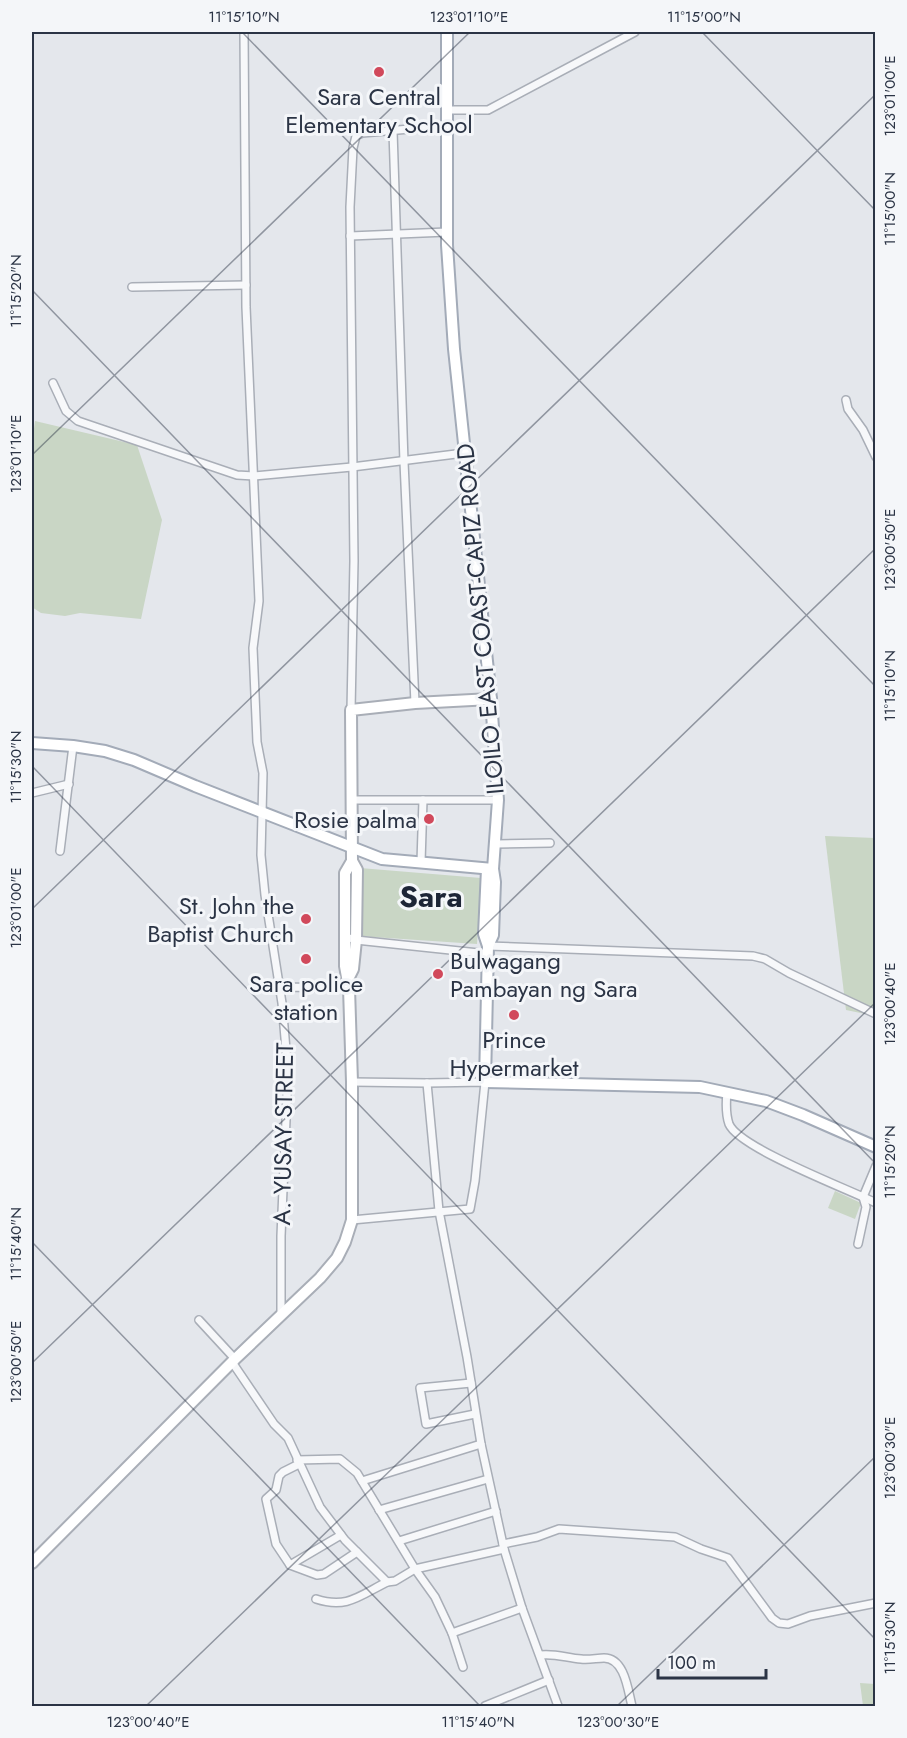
<svg xmlns="http://www.w3.org/2000/svg" width="907" height="1738" font-family="Jost,sans-serif">
	<style>
		.green { fill: #c9d6c5 }
		.lines { fill: none; stroke-linecap: round; stroke-linejoin: round }
		.street-casing { stroke: #a9aeb7; stroke-width: 10 }
		.secondary-casing { stroke: #a9aeb7; stroke-width: 14 }
		.primary-casing { stroke: #a3abb8; stroke-width: 14 }
		.street { stroke: #f7f8fa; stroke-width: 7 }
		.secondary { stroke: #fff; stroke-width: 10 }
		.primary { stroke: #fff; stroke-width: 10 }
		.ticks { fill: none; stroke: #2b3445; stroke-width: 1.5; stroke-opacity: 0.45 }
		.poi-dot { fill: #d1495b; stroke: #f4f6f9; stroke-width: 2 }
		.labels { text-anchor: middle; dominant-baseline: central; stroke-width: 6; stroke-linejoin: round; paint-order: stroke }
		.poi-label { font-size: 24px; fill: #2b3445; stroke: #f4f6f9 }
		.street-label { font-size: 24px; fill: #2b3445; stroke: #f4f6f9 }
		.district-label { font-size: 30px; font-weight: bold; fill: #1d2536; stroke: #f4f6f9 }
		.neatline { fill: none; stroke: #2b3445; stroke-width: 2 }
		.ticks-label { font-size: 15px; text-anchor: middle; fill: #2b3445 }
	</style>
	<rect width="100%" height="100%" fill="#e4e7ec"/>
	<g class="green">
		<path d="M35 421 137 445 162 520 141 619 80 613 65 616 41 613 32 607V444Z"/>
		<path d="M825 836 875 838V1016L846 1010Z"/>
		<path d="M360 868 481 878 477 944 358 936Z"/>
		<path d="M835 1191 861 1203 855 1219 828 1208Z"/>
		<path d="M860 1683 875 1684V1706H863Z"/>
	</g>
	<g class="lines">
		<g class="street-casing">
			<g id="street">
				<path d="M244 32 246 307 259 601 253 648 257 742 263 773 261 855 265 895 282 1003 288 1073 281 1236V1313"/>
				<path d="M446 110H488L635 32"/>
				<path d="M393 131 404 462 415 703"/>
				<path d="M350 236 447 232"/>
				<path d="M132 287 246 285"/>
				<path d="M53 383 66 411 78 421 237 475 254 476 352 467 464 453"/>
				<path d="M846 400 848 409 863 430 876 457"/>
				<path d="M351 710 354 561 350 207 353 148 356 136 362 133 446 126"/>
				<path d="M32 793 69 784"/>
				<path d="M353 800H498"/>
				<path d="M496 844 550 843"/>
				<path d="M60 851 73 746"/>
				<path d="M421 862 423 800"/>
				<path d="M346 937 356 940 488 954"/>
				<path d="M488 946 753 956 765 959 789 973 876 1014"/>
				<path d="M279 987 349 988"/>
				<path d="M352 1082 427 1083 485 1082 475 1181 470 1209 352 1220"/>
				<path d="M427 1083 439 1211 467 1357 481 1444 504 1549 522 1608 558 1706"/>
				<path d="M727 1092C726 1102 726 1115 729 1124 739 1148 848 1189 876 1203"/>
				<path d="M858 1244 866 1207 863 1197 876 1166"/>
				<path d="M199 1320 235 1359"/>
				<path d="M232 1362 274 1424 288 1438 320 1507 345 1540 387 1582 395 1581 415 1569 504 1549"/>
				<path d="M471 1383 420 1388 426 1424 475 1414"/>
				<path d="M297 1460 340 1459 357 1473 415 1569 435 1597 452 1633 463 1667"/>
				<path d="M299 1464 283 1472 279 1476 276 1490 266 1499 276 1544 290 1565 317 1575 324 1574 357 1552"/>
				<path d="M362 1481 481 1444"/>
				<path d="M379 1510 488 1479"/>
				<path d="M399 1541 496 1511"/>
				<path d="M503 1544 537 1537 559 1529 675 1537 701 1549 728 1558 772 1618 779 1623 788 1624 810 1616 876 1603"/>
				<path d="M290 1565 341 1535"/>
				<path d="M316 1599C347 1609 359 1596 387 1582"/>
				<path d="M452 1633 522 1608"/>
				<path d="M540 1655C555 1653 567 1658 581 1659 589 1660 597 1658 604 1658 625 1658 628 1691 632 1706"/>
				<path d="M485 1706 549 1680"/>
			</g>
		</g>
		<g class="secondary-casing">
			<g id="secondary">
				<path d="M348 979 353 969 356 940 357 870 352 861 351 710 415 703 491 699"/>
				<path d="M32 1563 235 1359 320 1278 337 1258 345 1242 352 1220V1082L349 988 345 966V873L352 861"/>
			</g>
		</g>
		<g class="primary-casing">
			<g id="primary">
				<path d="M447 32V245L454 349 491 699 498 800 493 869 495 882 493 935 488 946"/>
				<path d="M32 743 73 746 105 751 134 760 195 786 382 859 493 869"/>
				<path d="M487 869 484 934 488 946 485 1082 700 1087 766 1101 803 1115 876 1147"/>
			</g>
		</g>
		<use href="#street" class="street"/>
		<use href="#secondary" class="secondary"/>
		<use href="#primary" class="primary"/>
	</g>
	<path class="ticks" d="M242 32 876 687M702 32 876 211M32 290 876 1164M32 455 470 32M32 766 876 1640M32 909 876 94M32 1242 480 1706M32 1363 876 548M146 1706 876 1002M617 1706 876 1456"/>
	<g class="poi-dot">
		<circle cx="379" cy="72" r="6"/>
		<circle cx="429" cy="819" r="6"/>
		<circle cx="306" cy="919" r="6"/>
		<circle cx="306" cy="959" r="6"/>
		<circle cx="438" cy="974" r="6"/>
		<circle cx="514" cy="1015" r="6"/>
	</g>
	<g class="labels">
		<g class="poi-label">
			<text x="379" y="96">Sara Central<tspan x="379" dy="28">Elementary School</tspan></text>
			<text x="417" y="819" text-anchor="end">Rosie palma</text>
			<text x="294" y="905" text-anchor="end">St. John the<tspan x="294" dy="28">Baptist Church</tspan></text>
			<text x="450" y="960" text-anchor="start">Bulwagang<tspan x="450" dy="28">Pambayan ng Sara</tspan></text>
			<text x="306" y="983">Sara police<tspan x="306" dy="28">station</tspan></text>
			<text x="514" y="1039">Prince<tspan x="514" dy="28">Hypermarket</tspan></text>
		</g>
		<g class="street-label">
			<text transform="translate(480 619) rotate(-95)">ILOILO EAST COAST-CAPIZ ROAD</text>
			<text transform="translate(283 1134) rotate(-89)">A. YUSAY STREET</text>
		</g>
		<g class="district-label">
			<text x="431" y="896">Sara</text>
		</g>
	</g>
	<rect width="907" height="1738" fill="none" stroke="#f4f6f9" stroke-width="66"/>
	<path d="M658 1669v9h108v-9" fill="none" stroke="#2b3445" stroke-width="3"/>
	<text x="667" y="1669" font-size="18" fill="#2b3445" stroke="#f4f6f9" stroke-width="4.5" paint-order="stroke">100 m</text>
	<rect x="33" y="33" width="841" height="1672" class="neatline"/>
	<g class="ticks-label">
		<text x="244" y="22">11°15'10"N</text>
		<text x="469" y="22">123°01'10"E</text>
		<text x="704" y="22">11°15'00"N</text>
		<text transform="translate(890 96) rotate(-90)" y="5">123°01'00"E</text>
		<text transform="translate(890 209) rotate(-90)" y="5">11°15'00"N</text>
		<text transform="translate(16 291) rotate(-90)" y="5">11°15'20"N</text>
		<text transform="translate(16 454) rotate(-90)" y="5">123°01'10"E</text>
		<text transform="translate(890 550) rotate(-90)" y="5">123°00'50"E</text>
		<text transform="translate(890 686) rotate(-90)" y="5">11°15'10"N</text>
		<text transform="translate(16 767) rotate(-90)" y="5">11°15'30"N</text>
		<text transform="translate(16 908) rotate(-90)" y="5">123°01'00"E</text>
		<text transform="translate(890 1004) rotate(-90)" y="5">123°00'40"E</text>
		<text transform="translate(890 1162) rotate(-90)" y="5">11°15'20"N</text>
		<text transform="translate(16 1244) rotate(-90)" y="5">11°15'40"N</text>
		<text transform="translate(16 1362) rotate(-90)" y="5">123°00'50"E</text>
		<text transform="translate(890 1458) rotate(-90)" y="5">123°00'30"E</text>
		<text transform="translate(890 1638) rotate(-90)" y="5">11°15'30"N</text>
		<text x="148" y="1727">123°00'40"E</text>
		<text x="478" y="1727">11°15'40"N</text>
		<text x="618" y="1727">123°00'30"E</text>
	</g>
</svg>
